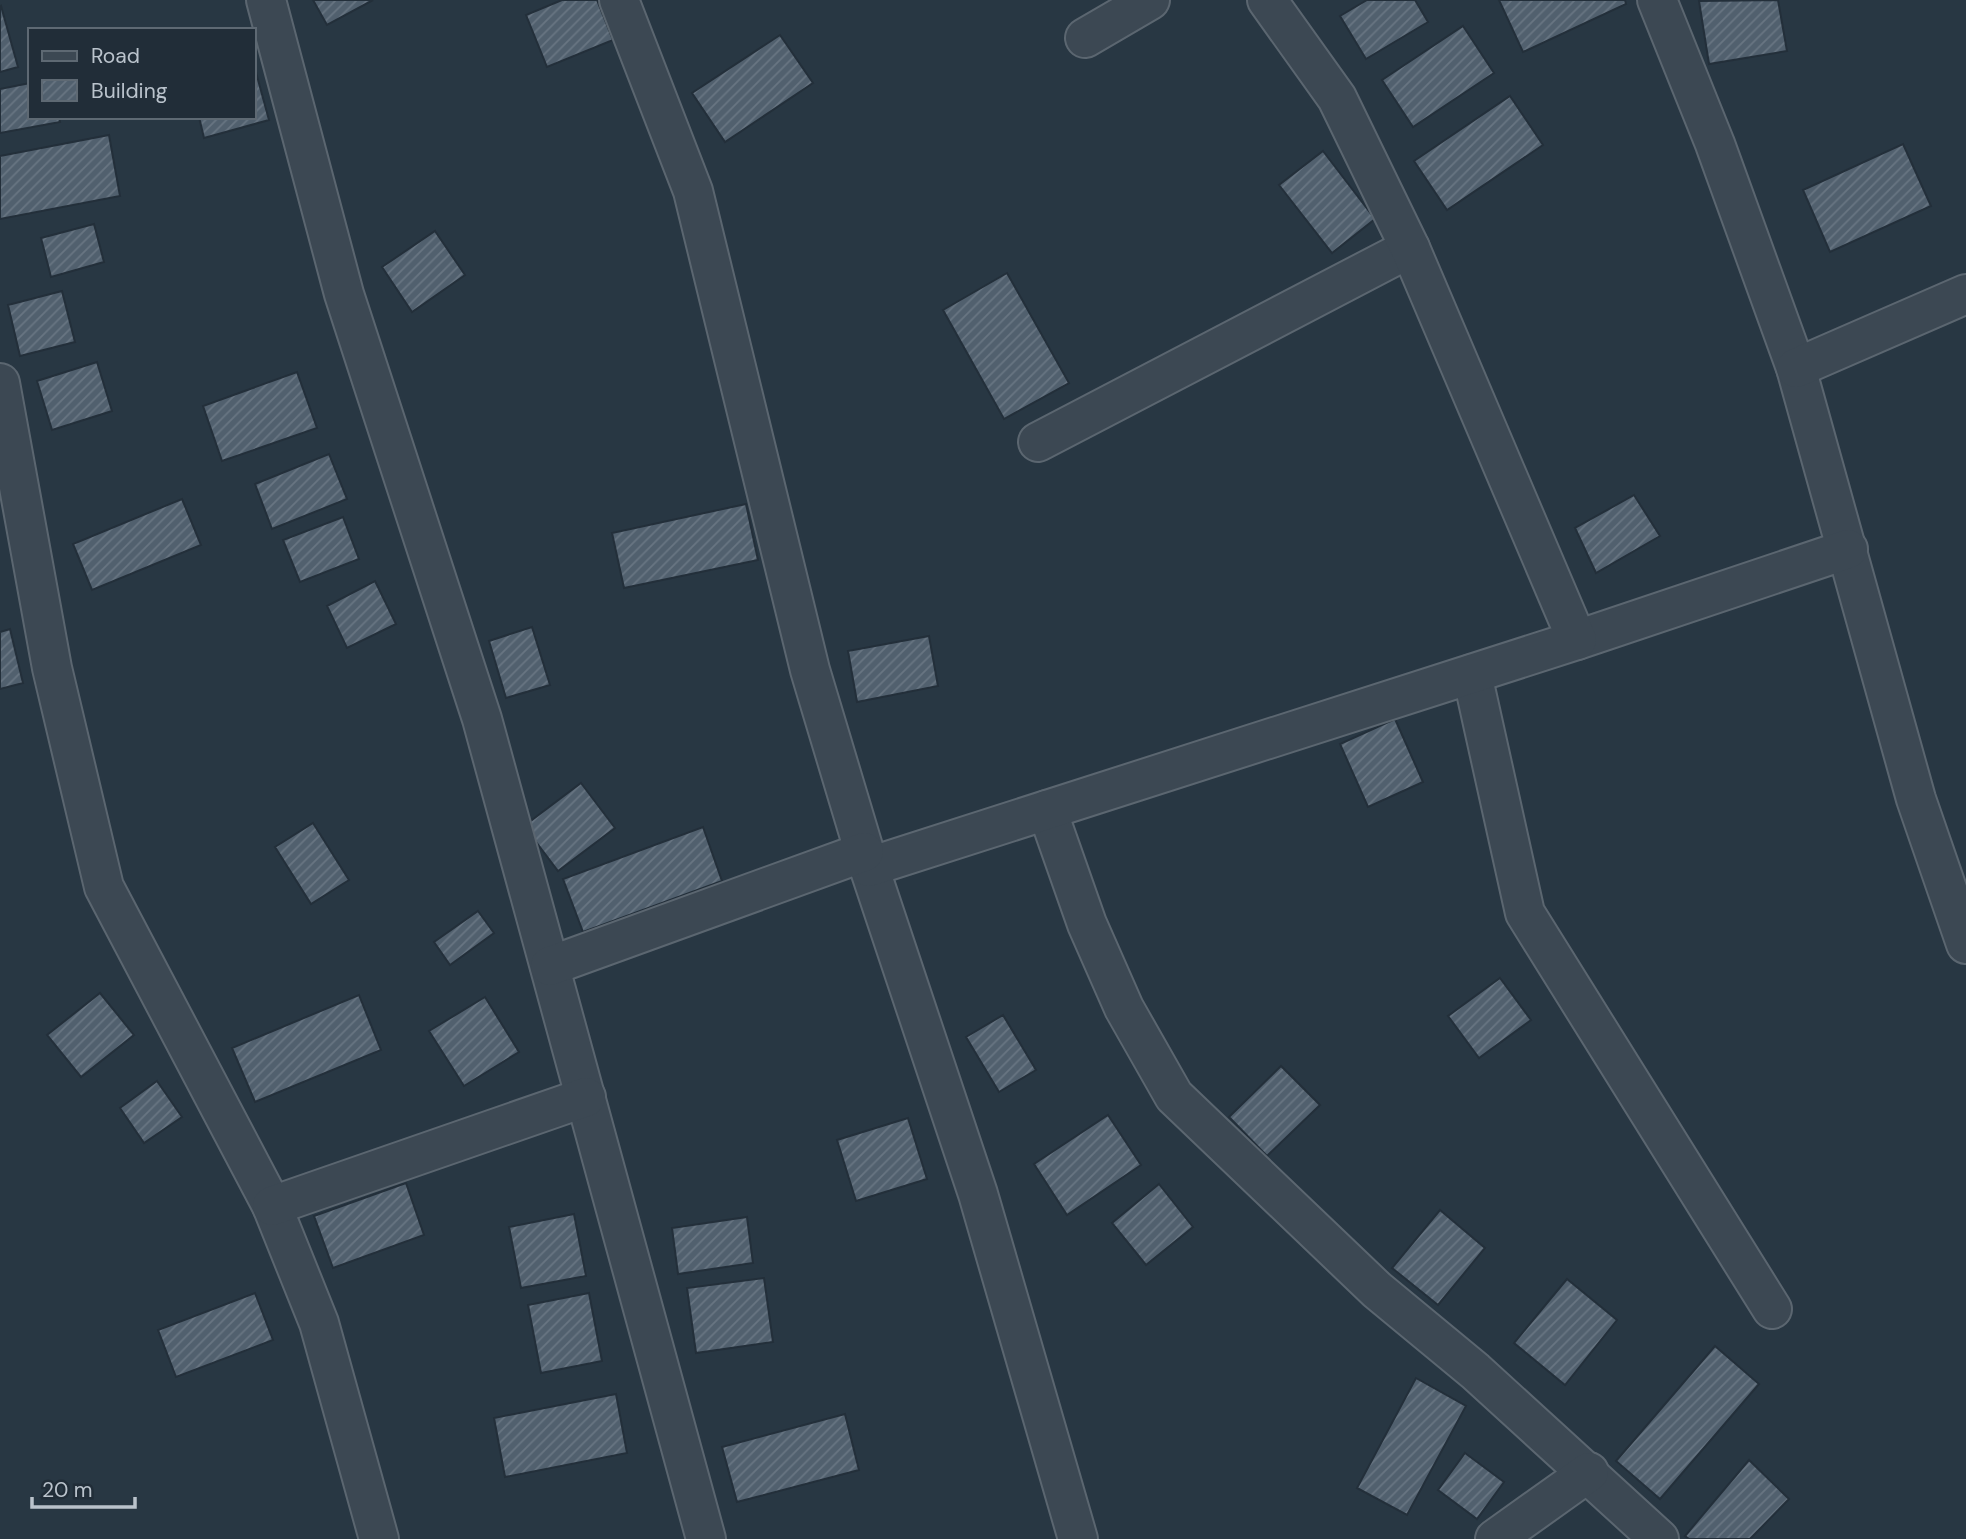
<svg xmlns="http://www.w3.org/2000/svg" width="1966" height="1539" font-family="'DM Sans',sans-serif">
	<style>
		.building { fill: url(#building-hatch); stroke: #232f3a; stroke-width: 2 }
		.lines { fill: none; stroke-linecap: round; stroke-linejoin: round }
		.minor-casing { stroke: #5b6670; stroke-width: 42 }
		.minor { stroke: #3c4853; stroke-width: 38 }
	</style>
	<defs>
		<pattern id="building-hatch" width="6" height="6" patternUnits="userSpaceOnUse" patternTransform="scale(1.75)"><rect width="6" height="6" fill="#51606e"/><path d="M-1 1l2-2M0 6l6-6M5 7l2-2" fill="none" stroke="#687582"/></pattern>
	</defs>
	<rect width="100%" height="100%" fill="#283743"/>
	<g class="building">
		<path d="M313 0H373L327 25Z"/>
		<path d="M562 0H597L613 40 547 67 526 15Z"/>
		<path d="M1367 0H1415L1428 22 1366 59 1340 16Z"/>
		<path d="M1499 0H1625L1626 4 1523 52Z"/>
		<path d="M1778 0 1787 51 1709 64 1699 1Z"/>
		<path d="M1 6 18 67 0 72V7Z"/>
		<path d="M1463 26 1494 73 1413 127 1382 80Z"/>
		<path d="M780 35 813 83 725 142 692 93Z"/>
		<path d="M254 65 269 120 204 138 199 117H254Z"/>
		<path d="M30 83V117H59L60 122 0 133V89Z"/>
		<path d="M1510 96 1543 145 1447 210 1414 161Z"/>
		<path d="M109 135 120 196 0 219V156Z"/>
		<path d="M1903 144 1931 206 1830 252 1803 190Z"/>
		<path d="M1323 151 1375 219 1332 253 1279 185Z"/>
		<path d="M94 224 104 262 51 277 41 238Z"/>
		<path d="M435 231 465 275 412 312 382 267Z"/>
		<path d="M1007 273 1069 383 1004 419 943 310Z"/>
		<path d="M62 291 75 342 20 356 8 305Z"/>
		<path d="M97 362 112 411 52 430 37 381Z"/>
		<path d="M297 372 317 428 222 461 203 406Z"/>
		<path d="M329 454 347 499 272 529 255 484Z"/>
		<path d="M1634 495 1660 536 1596 573 1575 528Z"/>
		<path d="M182 499 201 545 92 590 73 544Z"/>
		<path d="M746 504 758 560 624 588 612 533Z"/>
		<path d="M343 517 359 559 300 582 283 540Z"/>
		<path d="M375 581 396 624 347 648 327 606Z"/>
		<path d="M532 627 550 685 506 698 489 641Z"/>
		<path d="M10 629 23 683 0 689V632Z"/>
		<path d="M929 636 938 686 857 702 848 651Z"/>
		<path d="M1395 719 1423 782 1368 807 1340 744Z"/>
		<path d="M581 783 615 828 558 871 524 826Z"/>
		<path d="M313 823 349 880 311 904 275 847Z"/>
		<path d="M703 827 722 881 583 932 563 879Z"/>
		<path d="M478 911 494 933 450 965 434 942Z"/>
		<path d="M1500 978 1531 1020 1479 1058 1448 1016Z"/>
		<path d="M100 993 134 1035 81 1077 47 1035Z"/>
		<path d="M359 995 381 1050 255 1102 232 1048Z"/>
		<path d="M485 997 519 1052 464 1086 429 1031Z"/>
		<path d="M1003 1015 1036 1070 999 1092 966 1037Z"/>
		<path d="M1281 1066 1320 1105 1267 1156 1229 1117Z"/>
		<path d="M157 1081 182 1117 144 1143 120 1108Z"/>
		<path d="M1108 1115 1141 1165 1067 1215 1034 1164Z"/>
		<path d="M908 1118 927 1179 856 1201 837 1140Z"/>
		<path d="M406 1183 424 1235 333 1268 314 1216Z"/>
		<path d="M1159 1184 1193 1227 1146 1265 1112 1223Z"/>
		<path d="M1440 1210 1485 1248 1438 1305 1392 1268Z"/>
		<path d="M574 1214 586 1276 521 1288 509 1227Z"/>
		<path d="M747 1217 753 1263 678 1274 672 1228Z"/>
		<path d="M764 1278 773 1342 696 1353 687 1288Z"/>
		<path d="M1567 1279 1617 1320 1565 1385 1514 1343Z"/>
		<path d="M255 1293 273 1340 176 1377 158 1330Z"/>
		<path d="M589 1293 602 1361 541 1373 528 1305Z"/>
		<path d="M1715 1346 1759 1384 1660 1499 1616 1461Z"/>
		<path d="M1416 1378 1466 1406 1407 1515 1357 1488Z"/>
		<path d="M616 1394 627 1453 505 1477 494 1418Z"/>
		<path d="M845 1414 859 1470 737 1502 722 1447Z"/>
		<path d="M1465 1453 1504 1482 1477 1519 1438 1490Z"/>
		<path d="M1749 1460 1789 1499 1750 1539H1689L1685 1536Z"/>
	</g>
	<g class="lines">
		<g class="minor-casing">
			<g id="minor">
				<path d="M266 0 344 294 482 719 706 1539"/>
				<path d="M619 0 693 191 810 670 869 867 978 1194 1078 1539"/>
				<path d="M1657 0 1715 144 1796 368 1916 799 1966 944"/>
				<path d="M1085 38 1150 0"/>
				<path d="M1796 368 1966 294"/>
				<path d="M0 383 52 668 104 887 272 1206 319 1323 379 1539"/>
				<path d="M1038 442 1410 248"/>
				<path d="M1577 640 1848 549"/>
				<path d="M1472 674 1525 913 1772 1309"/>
				<path d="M1047 810 1087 924 1124 1008 1174 1096 1377 1290 1475 1371 1659 1539"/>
				<path d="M869 867 1577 640 1410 248 1337 98 1267 0"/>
				<path d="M550 966 864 852"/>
				<path d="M272 1206 586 1097"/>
				<path d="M1495 1539 1589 1472"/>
			</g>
		</g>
		<use href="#minor" class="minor"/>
	</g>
	<rect x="28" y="28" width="228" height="91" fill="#212d38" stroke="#5e6973" stroke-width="2"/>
	<rect x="42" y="51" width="35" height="10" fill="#3c4853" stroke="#5e6973" stroke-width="2"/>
	<text x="91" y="63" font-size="21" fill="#bac3cc">Road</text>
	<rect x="42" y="80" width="35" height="21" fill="url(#building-hatch)" stroke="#5e6973" stroke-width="2"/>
	<text x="91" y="98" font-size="21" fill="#bac3cc">Building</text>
	<path d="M32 1497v10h103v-10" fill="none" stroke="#bac3cc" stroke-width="3.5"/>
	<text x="42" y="1497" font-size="21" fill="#bac3cc" stroke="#212d38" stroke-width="5" paint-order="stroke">20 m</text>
</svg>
